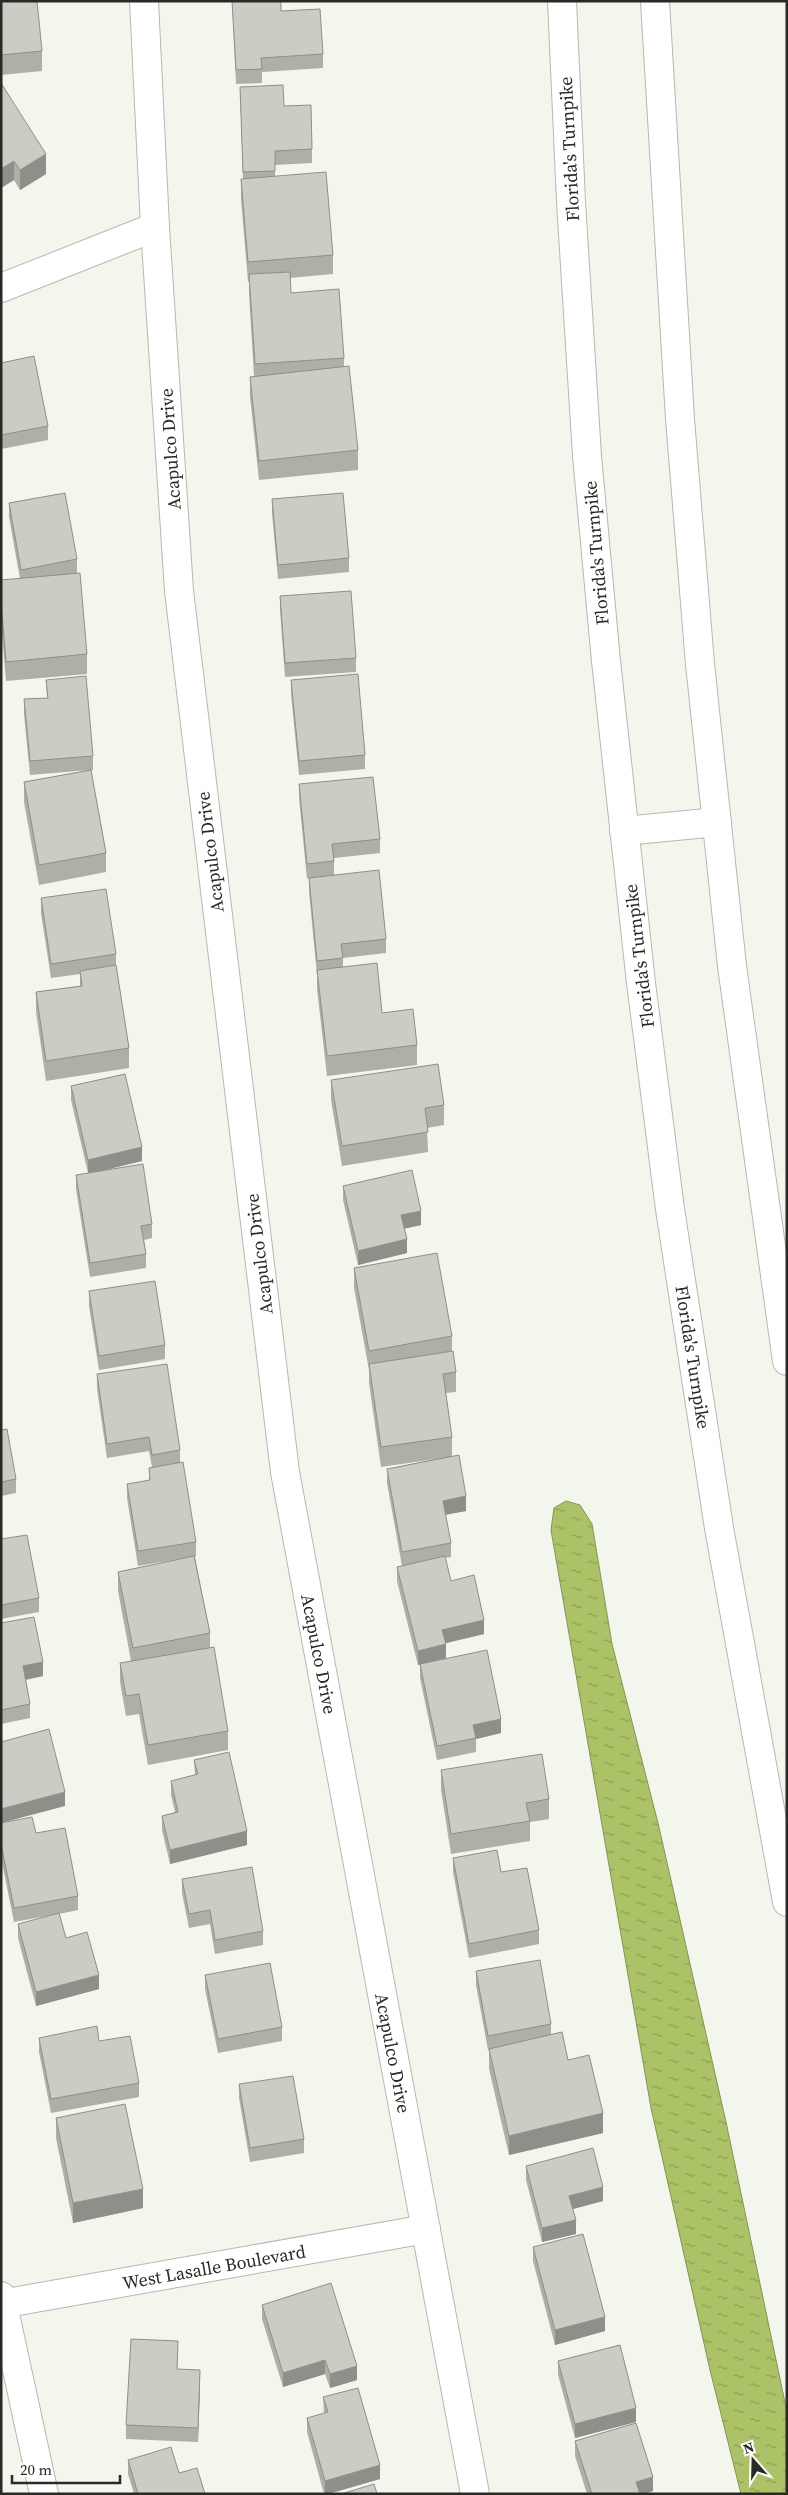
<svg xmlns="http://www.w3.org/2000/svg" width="788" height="2495" font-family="'Source Serif 4',serif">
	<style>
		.water { fill: url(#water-ripples); stroke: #859453 }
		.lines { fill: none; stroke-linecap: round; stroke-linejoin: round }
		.minor-casing { stroke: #b6b9af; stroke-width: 30 }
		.highway-casing { stroke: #b6b9af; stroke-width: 30 }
		.minor { stroke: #fff; stroke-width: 28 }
		.highway { stroke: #fff; stroke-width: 28 }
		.wall { fill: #aeb0a8 }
		.shaded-wall { fill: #8d9088 }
		.building { fill: #cacdc3; stroke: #8d9088 }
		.labels { text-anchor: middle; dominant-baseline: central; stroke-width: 4; stroke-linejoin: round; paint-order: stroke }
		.street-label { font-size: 18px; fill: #292a27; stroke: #fff }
	</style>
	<defs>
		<pattern id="water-ripples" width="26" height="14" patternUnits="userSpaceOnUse" patternTransform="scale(1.25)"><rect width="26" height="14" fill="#acc266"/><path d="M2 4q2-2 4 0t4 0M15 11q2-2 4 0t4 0" fill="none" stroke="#8c9e54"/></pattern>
	</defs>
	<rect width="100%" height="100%" fill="#f3f6ec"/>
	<path class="water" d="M566 1501 580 1505 592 1524 612 1644 658 1823 726 2122 787 2412V2494H741L710 2370 651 2108 551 1530 554 1508Z"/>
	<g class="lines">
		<g class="minor-casing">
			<g id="minor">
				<path d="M144 1 155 227 179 591 285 1472 475 2494"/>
				<path d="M1 288 155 227"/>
				<path d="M624 831 717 822"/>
				<path d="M1 2296 44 2494"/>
				<path d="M1 2304 426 2229"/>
			</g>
		</g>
		<g class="highway-casing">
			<g id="highway">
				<path d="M562 1 571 202 587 456 606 661 641 983 670 1209 719 1528 787 1902"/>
				<path d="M655 1 680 419 700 664 732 966 787 1361"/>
			</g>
		</g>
		<use href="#minor" class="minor"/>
		<use href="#highway" class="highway"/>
	</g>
	<g class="wall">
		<path d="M1 1 42 51V71L1 75Z"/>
		<path d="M232 1H281V11L323 54V68L262 72V83L236 84Z"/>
		<path d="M1 83 46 174 20 190 14 180 1 188Z"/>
		<path d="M240 87 312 149V163L275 165V176L333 255V274L290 278 291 293 344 358V366L358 450V470L259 480 250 397V377L254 376 249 294V282H248L241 199V179H243Z"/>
		<path d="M1 363 48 426V440L1 449Z"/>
		<path d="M272 499 349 558V572L278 579 272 513Z"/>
		<path d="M9 503 77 559V573L87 654V674L6 681 1 621V580L20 579 9 517Z"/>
		<path d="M280 596 356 658V672L285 677 280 610Z"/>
		<path d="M46 680 93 756V770H91L106 853V872L39 885 24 802V782L89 770 30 775 24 714V699L47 698Z"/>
		<path d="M291 680 365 755V769L299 775 291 694Z"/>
		<path d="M299 784 380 839V853L334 858V875L386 939V953L343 958V967L382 1013 417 1045V1065L327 1076 317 989V975L309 892V878L307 879 299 798Z"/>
		<path d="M41 898 116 954V965L129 1048V1068L46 1081 36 1012V992L80 986V974L51 978 41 913Z"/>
		<path d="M331 1080 444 1105V1125L427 1128 428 1152 342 1166 331 1100Z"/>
		<path d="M71 1086 142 1161 101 1171 152 1224V1238L144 1240 146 1254V1268L90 1277 76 1189V1175L88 1173 71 1100Z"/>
		<path d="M343 1186 421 1225 404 1229 407 1253 358 1265 343 1200Z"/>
		<path d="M354 1268 452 1336V1352L456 1372V1392L446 1393 452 1437V1456L466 1511 445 1515 451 1543V1557L445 1558 451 1581 484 1634 446 1643V1658L501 1733 476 1739V1752L437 1760 420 1678V1665H418L397 1581V1567L402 1566 387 1483V1469L436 1459 381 1467 369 1383V1370L354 1288Z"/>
		<path d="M89 1291 165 1345V1359L99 1370 89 1306Z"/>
		<path d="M97 1374 180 1450V1463L196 1542V1556L195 1557 210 1633V1647L228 1731V1750L148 1765 139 1714 126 1716 120 1682V1663L131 1661 118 1591V1572L185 1558 138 1566 127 1498V1484L149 1481V1468L152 1467 149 1451 107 1458 97 1389Z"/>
		<path d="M1 1430 16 1479V1493L1 1496Z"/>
		<path d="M1 1539 39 1598V1612L1 1619Z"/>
		<path d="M1 1623 43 1676 26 1680 30 1704V1718L1 1724Z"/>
		<path d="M194 1760 247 1845 170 1864 162 1830V1816L175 1812 171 1795V1781L195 1775Z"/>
		<path d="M441 1770 549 1799V1819L530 1822V1841L451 1854 441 1790Z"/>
		<path d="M1 1823 36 1833 78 1896V1910L59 1914 66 1938 99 1989 36 2006 18 1938V1924L52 1915 14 1922 1 1858Z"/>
		<path d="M453 1858 501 1872 539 1930V1944L469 1958 453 1872Z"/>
		<path d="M182 1879 263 1931V1945L215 1954 210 1924 189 1928 182 1893Z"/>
		<path d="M476 1971 551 2024V2035L568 2060 603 2133 509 2155 489 2069V2050H488L476 1985Z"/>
		<path d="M205 1975 282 2027V2041L218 2053 205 1989Z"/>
		<path d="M39 2038 99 2041 139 2083V2097L51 2113 39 2052Z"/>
		<path d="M239 2084 304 2139V2153L250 2162 239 2098Z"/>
		<path d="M56 2118 143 2208 73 2223 56 2138Z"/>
		<path d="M526 2166 603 2201 573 2209 576 2234 542 2242 526 2180Z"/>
		<path d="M533 2247 605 2331 555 2345 533 2261Z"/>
		<path d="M262 2305 357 2380 330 2388 325 2374 283 2387 262 2319Z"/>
		<path d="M178 2355 177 2369 200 2384 198 2442 126 2439V2425Z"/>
		<path d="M558 2361 636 2422 575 2438 558 2375Z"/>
		<path d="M323 2397 380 2479 328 2494H324L307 2432V2418L324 2414Z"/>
		<path d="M575 2441 653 2491 644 2494H587L575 2456Z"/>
		<path d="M128 2460 179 2473 205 2494H134L128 2474Z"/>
	</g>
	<g class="shaded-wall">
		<path d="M46 154V174L20 190V170Z"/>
		<path d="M14 161V180L1 188V169Z"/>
		<path d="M142 1147V1161L88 1174V1160Z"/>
		<path d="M421 1211V1225L401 1229V1215Z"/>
		<path d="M407 1239V1253L358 1265V1251Z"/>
		<path d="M466 1496V1511L443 1515V1501Z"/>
		<path d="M484 1620V1634L442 1644V1630Z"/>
		<path d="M446 1644V1658L418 1665V1651Z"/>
		<path d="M43 1662V1676L23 1680V1666Z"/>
		<path d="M501 1719V1733L476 1739 473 1725Z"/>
		<path d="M65 1792V1806L1 1823V1809Z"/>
		<path d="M247 1831V1845L170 1864V1850Z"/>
		<path d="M99 1975V1989L36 2006V1992Z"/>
		<path d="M603 2113V2133L509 2155V2136Z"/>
		<path d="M603 2187V2201L569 2210V2196Z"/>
		<path d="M143 2189V2208L73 2223V2203Z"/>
		<path d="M576 2220V2234L542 2242V2228Z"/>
		<path d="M605 2317V2331L555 2345V2330Z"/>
		<path d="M325 2360V2374L283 2387V2373Z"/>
		<path d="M357 2366V2380L330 2388V2374Z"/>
		<path d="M200 2370V2384L198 2442V2428Z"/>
		<path d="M636 2408V2422L575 2438V2424Z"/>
		<path d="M380 2465V2479L328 2494H325V2481Z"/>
		<path d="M653 2477V2491L644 2494H636V2482Z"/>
	</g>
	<g class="building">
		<path d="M1 1H37L42 51 1 55Z"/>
		<path d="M232 1H281V11L320 9 323 54 261 58 262 69 236 70Z"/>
		<path d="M1 83 46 154 20 170 14 161 1 169Z"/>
		<path d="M283 85 284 106 311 105 312 149 275 151V171L243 172 240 87Z"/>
		<path d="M326 172 333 255 248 262 241 179Z"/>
		<path d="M290 272 291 293 339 289 344 358 255 364 249 274Z"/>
		<path d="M34 356 48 426 1 435V363Z"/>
		<path d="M349 366 358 450 259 461 250 377Z"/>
		<path d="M65 493 77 559 21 570 9 503Z"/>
		<path d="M343 493 349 558 278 565 272 499Z"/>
		<path d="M80 573 87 654 6 662 1 601V580Z"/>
		<path d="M351 591 356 658 285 663 280 596Z"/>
		<path d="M358 674 365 755 299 761 291 680Z"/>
		<path d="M86 676 93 756 30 761 24 699 48 698 46 680Z"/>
		<path d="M91 770 106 853 39 865 24 782Z"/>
		<path d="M373 777 380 839 332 844 334 861 307 864 299 784Z"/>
		<path d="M379 870 386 939 341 944 343 958 317 961 309 878Z"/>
		<path d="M106 889 116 954 51 964 41 898Z"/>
		<path d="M377 963 382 1013 413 1009 417 1045 327 1056 317 970Z"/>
		<path d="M116 965 129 1048 46 1061 36 992 82 986 80 971Z"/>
		<path d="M438 1064 444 1105 425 1108 428 1132 342 1146 331 1080Z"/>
		<path d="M125 1074 142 1147 88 1160 71 1086Z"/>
		<path d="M143 1164 152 1224 141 1226 146 1254 90 1263 76 1175Z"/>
		<path d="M412 1170 421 1211 401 1215 407 1239 358 1251 343 1186Z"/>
		<path d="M437 1253 452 1336 369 1351 354 1268Z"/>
		<path d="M155 1281 165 1345 99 1356 89 1291Z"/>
		<path d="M453 1351 456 1372 443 1374 452 1437 381 1447 369 1364Z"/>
		<path d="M167 1364 180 1450 152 1455 149 1437 107 1444 97 1374Z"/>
		<path d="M7 1429 16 1479 1 1482V1430Z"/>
		<path d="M459 1455 466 1496 443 1501 451 1543 402 1552 387 1469Z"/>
		<path d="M183 1462 196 1542 138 1551 127 1484 150 1480 149 1468Z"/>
		<path d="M27 1535 39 1598 1 1605V1539Z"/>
		<path d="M194 1556 210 1633 133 1648 118 1572Z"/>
		<path d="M445 1556 451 1581 474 1575 484 1620 442 1630 446 1644 418 1651 397 1567Z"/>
		<path d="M34 1617 43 1662 23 1666 30 1704 1 1710V1623Z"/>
		<path d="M214 1647 228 1731 148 1745 139 1694 126 1696 120 1663Z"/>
		<path d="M487 1650 501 1719 473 1725 476 1738 437 1746 420 1664Z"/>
		<path d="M49 1729 65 1792 1 1809V1742Z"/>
		<path d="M229 1752 247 1831 170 1850 162 1816 178 1812 171 1781 198 1774 194 1760Z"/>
		<path d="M542 1754 549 1799 526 1803 530 1821 451 1834 441 1770Z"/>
		<path d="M32 1817 36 1833 65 1828 78 1896 14 1908 1 1844V1823Z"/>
		<path d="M497 1850 501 1872 527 1868 539 1930 469 1944 453 1858Z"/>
		<path d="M252 1867 263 1931 215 1940 210 1910 189 1914 182 1879Z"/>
		<path d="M59 1913 66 1938 87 1932 99 1975 36 1992 18 1924Z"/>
		<path d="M540 1960 551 2024 488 2036 476 1971Z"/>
		<path d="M270 1963 282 2027 218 2039 205 1975Z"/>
		<path d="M97 2026 99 2041 130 2036 139 2083 51 2099 39 2038Z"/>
		<path d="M562 2032 568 2060 589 2055 603 2113 509 2136 489 2049Z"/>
		<path d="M293 2076 304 2139 250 2148 239 2084Z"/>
		<path d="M125 2104 143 2189 73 2203 56 2118Z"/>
		<path d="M593 2148 603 2187 569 2196 576 2220 542 2228 526 2166Z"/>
		<path d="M583 2234 605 2317 555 2330 533 2247Z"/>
		<path d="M331 2283 357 2366 330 2374 325 2360 283 2373 262 2305Z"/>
		<path d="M131 2339 178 2341 177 2369 200 2370 198 2428 126 2425Z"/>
		<path d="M620 2345 636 2408 575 2424 558 2361Z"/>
		<path d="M358 2388 380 2465 325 2481 307 2418 328 2412 323 2397Z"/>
		<path d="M636 2423 653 2477 636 2482 640 2494H592L575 2441Z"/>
		<path d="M171 2447 179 2473 197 2468 205 2494H138L128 2460Z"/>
		<path d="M374 2484 377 2494H341Z"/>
	</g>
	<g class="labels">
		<g class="street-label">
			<text transform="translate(569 149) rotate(-93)">Florida's Turnpike</text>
			<text transform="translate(170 449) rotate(-94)">Acapulco Drive</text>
			<text transform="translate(596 553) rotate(-95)">Florida's Turnpike</text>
			<text transform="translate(210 852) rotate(-97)">Acapulco Drive</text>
			<text transform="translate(639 956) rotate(-97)">Florida's Turnpike</text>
			<text transform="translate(259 1254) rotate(-97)">Acapulco Drive</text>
			<text transform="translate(693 1357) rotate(81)">Florida's Turnpike</text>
			<text transform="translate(319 1654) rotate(79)">Acapulco Drive</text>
			<text transform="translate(393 2053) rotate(79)">Acapulco Drive</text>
			<text transform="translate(214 2267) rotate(-10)">West Lasalle Boulevard</text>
		</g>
	</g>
	<rect width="788" height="2495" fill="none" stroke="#292a27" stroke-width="5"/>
	<g transform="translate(753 2460) rotate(340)" stroke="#ffffff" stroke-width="4" paint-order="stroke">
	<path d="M0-4L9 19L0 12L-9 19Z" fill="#292a27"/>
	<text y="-8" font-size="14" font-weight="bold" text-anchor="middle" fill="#292a27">N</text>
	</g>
	<path d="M12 2475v8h108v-8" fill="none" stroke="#292a27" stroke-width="2.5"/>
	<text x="20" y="2475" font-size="15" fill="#292a27" stroke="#ffffff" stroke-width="4" paint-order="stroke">20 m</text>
</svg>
